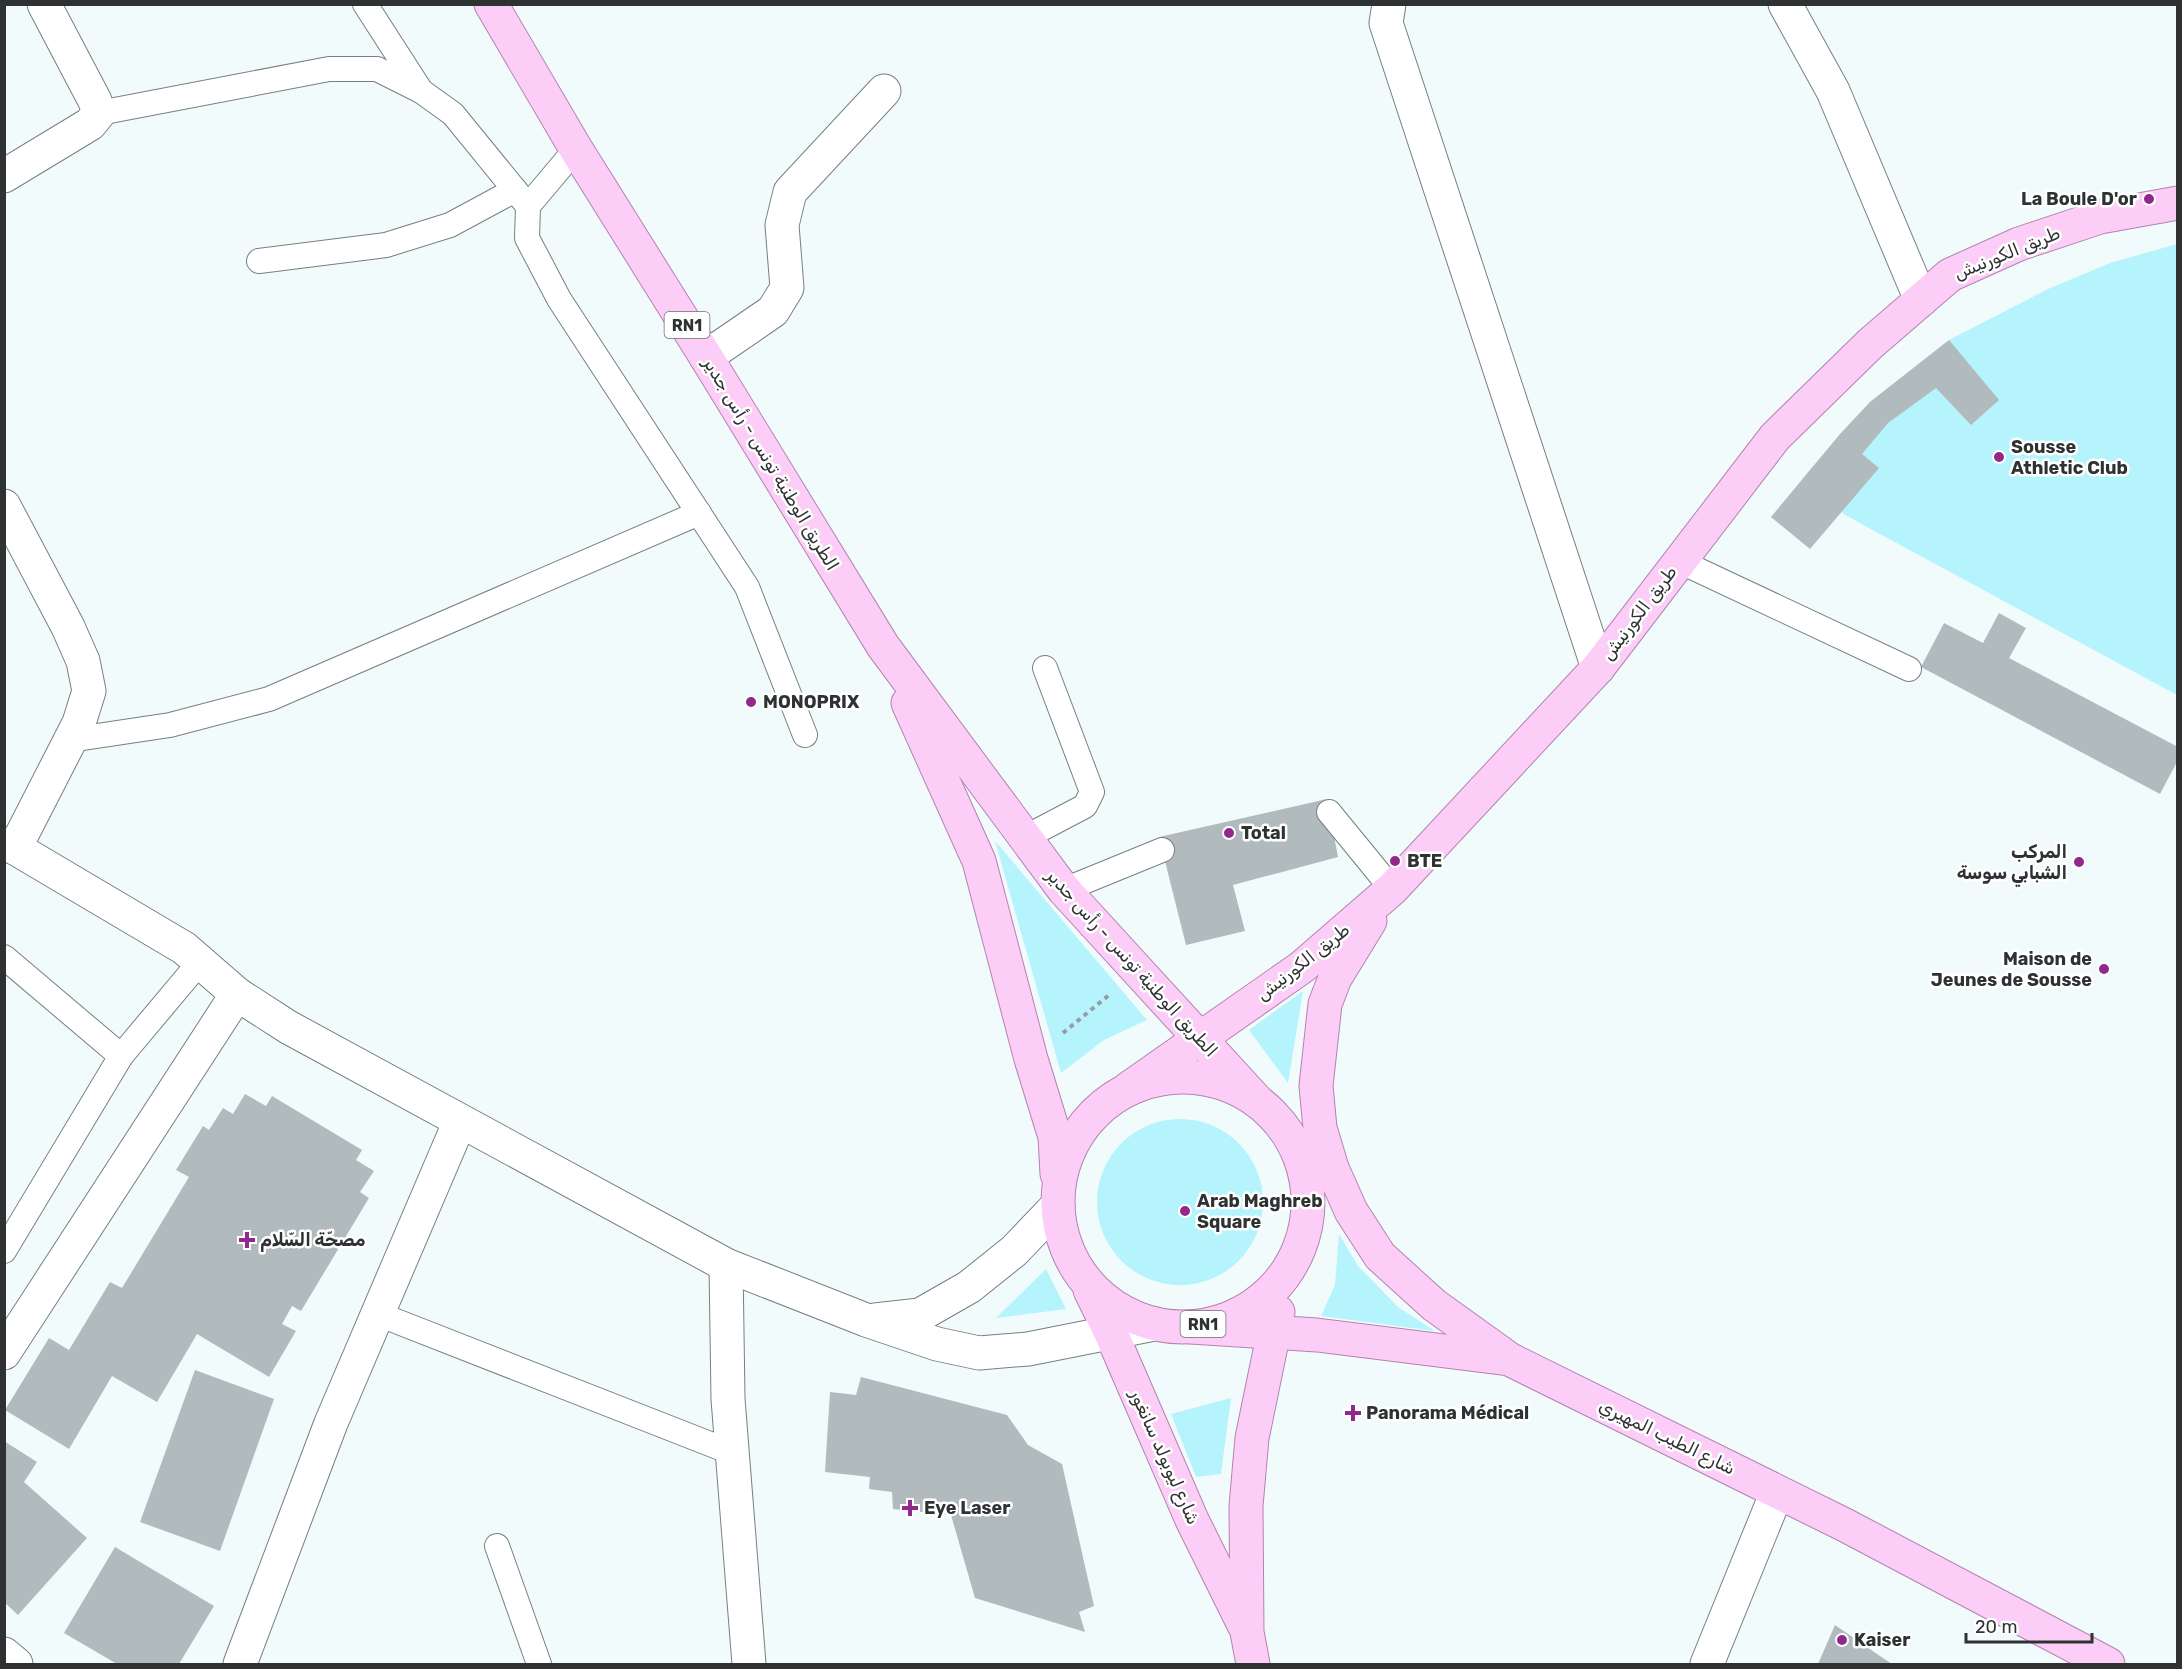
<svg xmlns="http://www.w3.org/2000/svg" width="2182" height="1669" font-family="Rubik,'Noto Sans Arabic',sans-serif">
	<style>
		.green { fill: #b5f3fd }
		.building { fill: #b1babc }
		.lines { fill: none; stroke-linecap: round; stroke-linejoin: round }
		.lane-casing { stroke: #777f81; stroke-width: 26 }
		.street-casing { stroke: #777f81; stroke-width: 35 }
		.primary-casing { stroke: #b383af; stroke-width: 35 }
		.path { stroke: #969d9d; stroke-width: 4; stroke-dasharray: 4.5 4.5; stroke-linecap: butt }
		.lane { stroke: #fff; stroke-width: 24 }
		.street { stroke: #fff; stroke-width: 33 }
		.primary { stroke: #fccef7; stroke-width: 33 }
		.poi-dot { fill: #91288c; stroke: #fff; stroke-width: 2 }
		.labels { text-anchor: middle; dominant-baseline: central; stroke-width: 5; stroke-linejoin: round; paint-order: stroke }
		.shield { fill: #fff; stroke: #6d7070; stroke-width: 1.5 }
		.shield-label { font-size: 16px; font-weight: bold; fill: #2e3232 }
		.poi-label { font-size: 18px; font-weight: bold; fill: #2e3232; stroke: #fff; text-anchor: start }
		.street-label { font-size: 18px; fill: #2e3232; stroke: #fff }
	</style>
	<rect width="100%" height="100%" fill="#f1fbfc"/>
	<g class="green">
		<path d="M2177 244V695L1845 515 1802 479 1870 402 1949 340 2048 289 2110 263Z"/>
		<path d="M995 841 1147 1020 1104 1040 1061 1073Z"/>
		<path d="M1303 991 1288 1083 1249 1030Z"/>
		<circle cx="1180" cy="1202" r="83"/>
		<path d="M1339 1234 1358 1266 1398 1307 1435 1331 1321 1316 1335 1285Z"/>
		<path d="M1046 1269 1066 1309 996 1318Z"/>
		<path d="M1231 1398 1221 1474 1196 1477 1171 1414Z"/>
	</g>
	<g class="building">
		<path d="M1949 340 1999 400 1971 425 1936 388 1888 423 1862 454 1879 468 1810 549 1771 517 1840 434 1870 402Z"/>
		<path d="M1999 613 2026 628 2009 658 2178 747V760L2160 794 1921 667 1944 623 1983 643Z"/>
		<path d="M1327 799 1338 857 1233 885 1245 931 1186 945 1159 837Z"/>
		<path d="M245 1094 266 1106 272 1096 362 1150 356 1160 374 1171 360 1192 369 1198 301 1311 292 1306 282 1324 296 1331 269 1377 197 1334 157 1402 112 1376 69 1449 5 1410 49 1338 69 1350 110 1282 122 1288 189 1177 176 1170 203 1126 209 1130 223 1108 233 1114Z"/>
		<path d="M195 1370 274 1399 220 1551 140 1522Z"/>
		<path d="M861 1377 1007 1415 1028 1445 1062 1464 1094 1606 1079 1612 1085 1632 975 1598 951 1515 893 1509 892 1492 869 1489 870 1477 825 1472 830 1392 856 1395Z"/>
		<path d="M4 1441 37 1462 24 1482 87 1538 18 1615 4 1602Z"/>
		<path d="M115 1547 214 1606 179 1664H117L64 1633Z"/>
		<path d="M1835 1625 1877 1654 1892 1664H1818Z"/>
	</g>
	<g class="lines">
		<g class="lane-casing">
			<g id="lane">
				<path d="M365 4 421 91"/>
				<path d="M99 113 329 69H377L421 91 453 114 528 206"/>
				<path d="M576 149 528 206 527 238 559 299 747 587 805 735"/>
				<path d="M259 261 386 245 450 225 515 190"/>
				<path d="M1679 561 1909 669"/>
				<path d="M70 740 170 725 269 699 699 513"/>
				<path d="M1329 812 1392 889"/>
				<path d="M1026 837 1085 806 1092 792 1045 668"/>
				<path d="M1064 890 1162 850"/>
				<path d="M4 957 121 1056"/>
				<path d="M4 1251 121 1056 199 963"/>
				<path d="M378 1314 733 1453"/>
				<path d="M497 1546 539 1664"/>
			</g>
		</g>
		<g class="street-casing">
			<g id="street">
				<path d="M1389 4 1386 23 1598 668"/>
				<path d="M1785 4 1833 91 1921 300"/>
				<path d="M4 176 90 124 99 113 95 101 44 4"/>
				<path d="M706 357 773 311 787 288 782 225 790 192 884 91"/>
				<path d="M4 506 68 627 83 661 89 691 79 723 15 848"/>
				<path d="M4 844 15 848 184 948 237 994 288 1027 726 1265 866 1320 937 1344 979 1353 1028 1349 1154 1324"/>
				<path d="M726 1265 728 1399 749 1664"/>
				<path d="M875 1320 920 1315 969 1287 1014 1251 1058 1205"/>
				<path d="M4 1353 237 994"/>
				<path d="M4 1654 16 1664"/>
				<path d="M240 1664 331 1423 460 1121"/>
				<path d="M1707 1664 1777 1492"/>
			</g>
		</g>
		<g class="primary-casing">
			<g id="primary">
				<path d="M491 4 576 149 706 357 883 646 1064 890 1258 1102"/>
				<path d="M908 703 979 861 1031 1059 1055 1137 1057 1174"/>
				<path d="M1370 921 1335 978 1325 1004 1316 1086 1320 1128 1332 1168 1351 1211 1380 1256 1434 1305 1505 1356"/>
				<circle cx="1183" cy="1202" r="125"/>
				<path d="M1129 1088 1302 967 1392 889 1598 668 1775 437 1870 344 1950 275 2019 244 2100 217 2178 203"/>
				<path d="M1090 1290 1111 1333 1192 1520 1244 1625"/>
				<path d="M1191 1327 1317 1335 1509 1359 1845 1525 2108 1664"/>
				<path d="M1253 1664 1247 1632 1246 1506 1252 1438 1278 1312"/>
			</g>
		</g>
		<path class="path" d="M1063 1033 1109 995"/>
		<use href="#lane" class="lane"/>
		<use href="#street" class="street"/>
		<use href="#primary" class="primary"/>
	</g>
	<g class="poi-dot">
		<circle cx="2149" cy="199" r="6"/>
		<circle cx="1999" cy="457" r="6"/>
		<circle cx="751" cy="702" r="6"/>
		<circle cx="1229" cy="833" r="6"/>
		<circle cx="1395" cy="861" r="6"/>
		<circle cx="2079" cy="862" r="6"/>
		<circle cx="2104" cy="969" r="6"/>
		<circle cx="1185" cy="1211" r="6"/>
		<path d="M244 1231h6v6h6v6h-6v6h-6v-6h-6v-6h6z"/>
		<path d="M1350 1404h6v6h6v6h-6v6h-6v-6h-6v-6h6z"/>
		<path d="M907 1499h6v6h6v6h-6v6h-6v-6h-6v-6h6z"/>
		<circle cx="1842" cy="1640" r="6"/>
	</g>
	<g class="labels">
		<g class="shield">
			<rect x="664.5" y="312" width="45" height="26" rx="4.5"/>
			<rect x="1180.5" y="1311" width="45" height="26" rx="4.5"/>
		</g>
		<g class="shield-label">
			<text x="687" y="325">RN1</text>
			<text x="1203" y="1324">RN1</text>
		</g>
		<g class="poi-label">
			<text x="2137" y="199" text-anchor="end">La Boule D'or</text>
			<text x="2011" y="447">Sousse<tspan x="2011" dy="21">Athletic Club</tspan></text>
			<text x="763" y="702">MONOPRIX</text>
			<text x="1241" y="833">Total</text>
			<text x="2067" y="852" text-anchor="end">المركب<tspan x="2067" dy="21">الشبابي سوسة</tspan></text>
			<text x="1407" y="861">BTE</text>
			<text x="2092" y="959" text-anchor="end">Maison de<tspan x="2092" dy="21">Jeunes de Sousse</tspan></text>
			<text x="1197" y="1201">Arab Maghreb<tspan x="1197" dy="21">Square</tspan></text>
			<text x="260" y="1240">مصحّة السّلام</text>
			<text x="1366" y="1413">Panorama Médical</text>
			<text x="924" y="1508">Eye Laser</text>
			<text x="1854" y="1640">Kaiser</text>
		</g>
		<g class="street-label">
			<text transform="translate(2007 253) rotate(-22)">طريق الكورنيش</text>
			<text transform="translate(771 464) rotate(59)">الطريق الوطنية تونس - رأس جدير</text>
			<text transform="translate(1639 613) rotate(-53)">طريق الكورنيش</text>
			<text transform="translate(1303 962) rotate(-38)">طريق الكورنيش</text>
			<text transform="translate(1132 963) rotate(48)">الطريق الوطنية تونس - رأس جدير</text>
			<text transform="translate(1667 1437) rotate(26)">شارع الطيب المهيري</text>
			<text transform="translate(1165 1457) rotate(66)">شارع ليوبولد سانغور</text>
		</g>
	</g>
	<rect width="2182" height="1669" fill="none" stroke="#2e3232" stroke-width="12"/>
	<path d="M1966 1633v9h126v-9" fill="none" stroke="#2e3232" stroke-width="3"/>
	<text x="1975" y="1633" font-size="18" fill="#2e3232" stroke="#ffffff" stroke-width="4.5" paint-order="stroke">20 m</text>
</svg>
